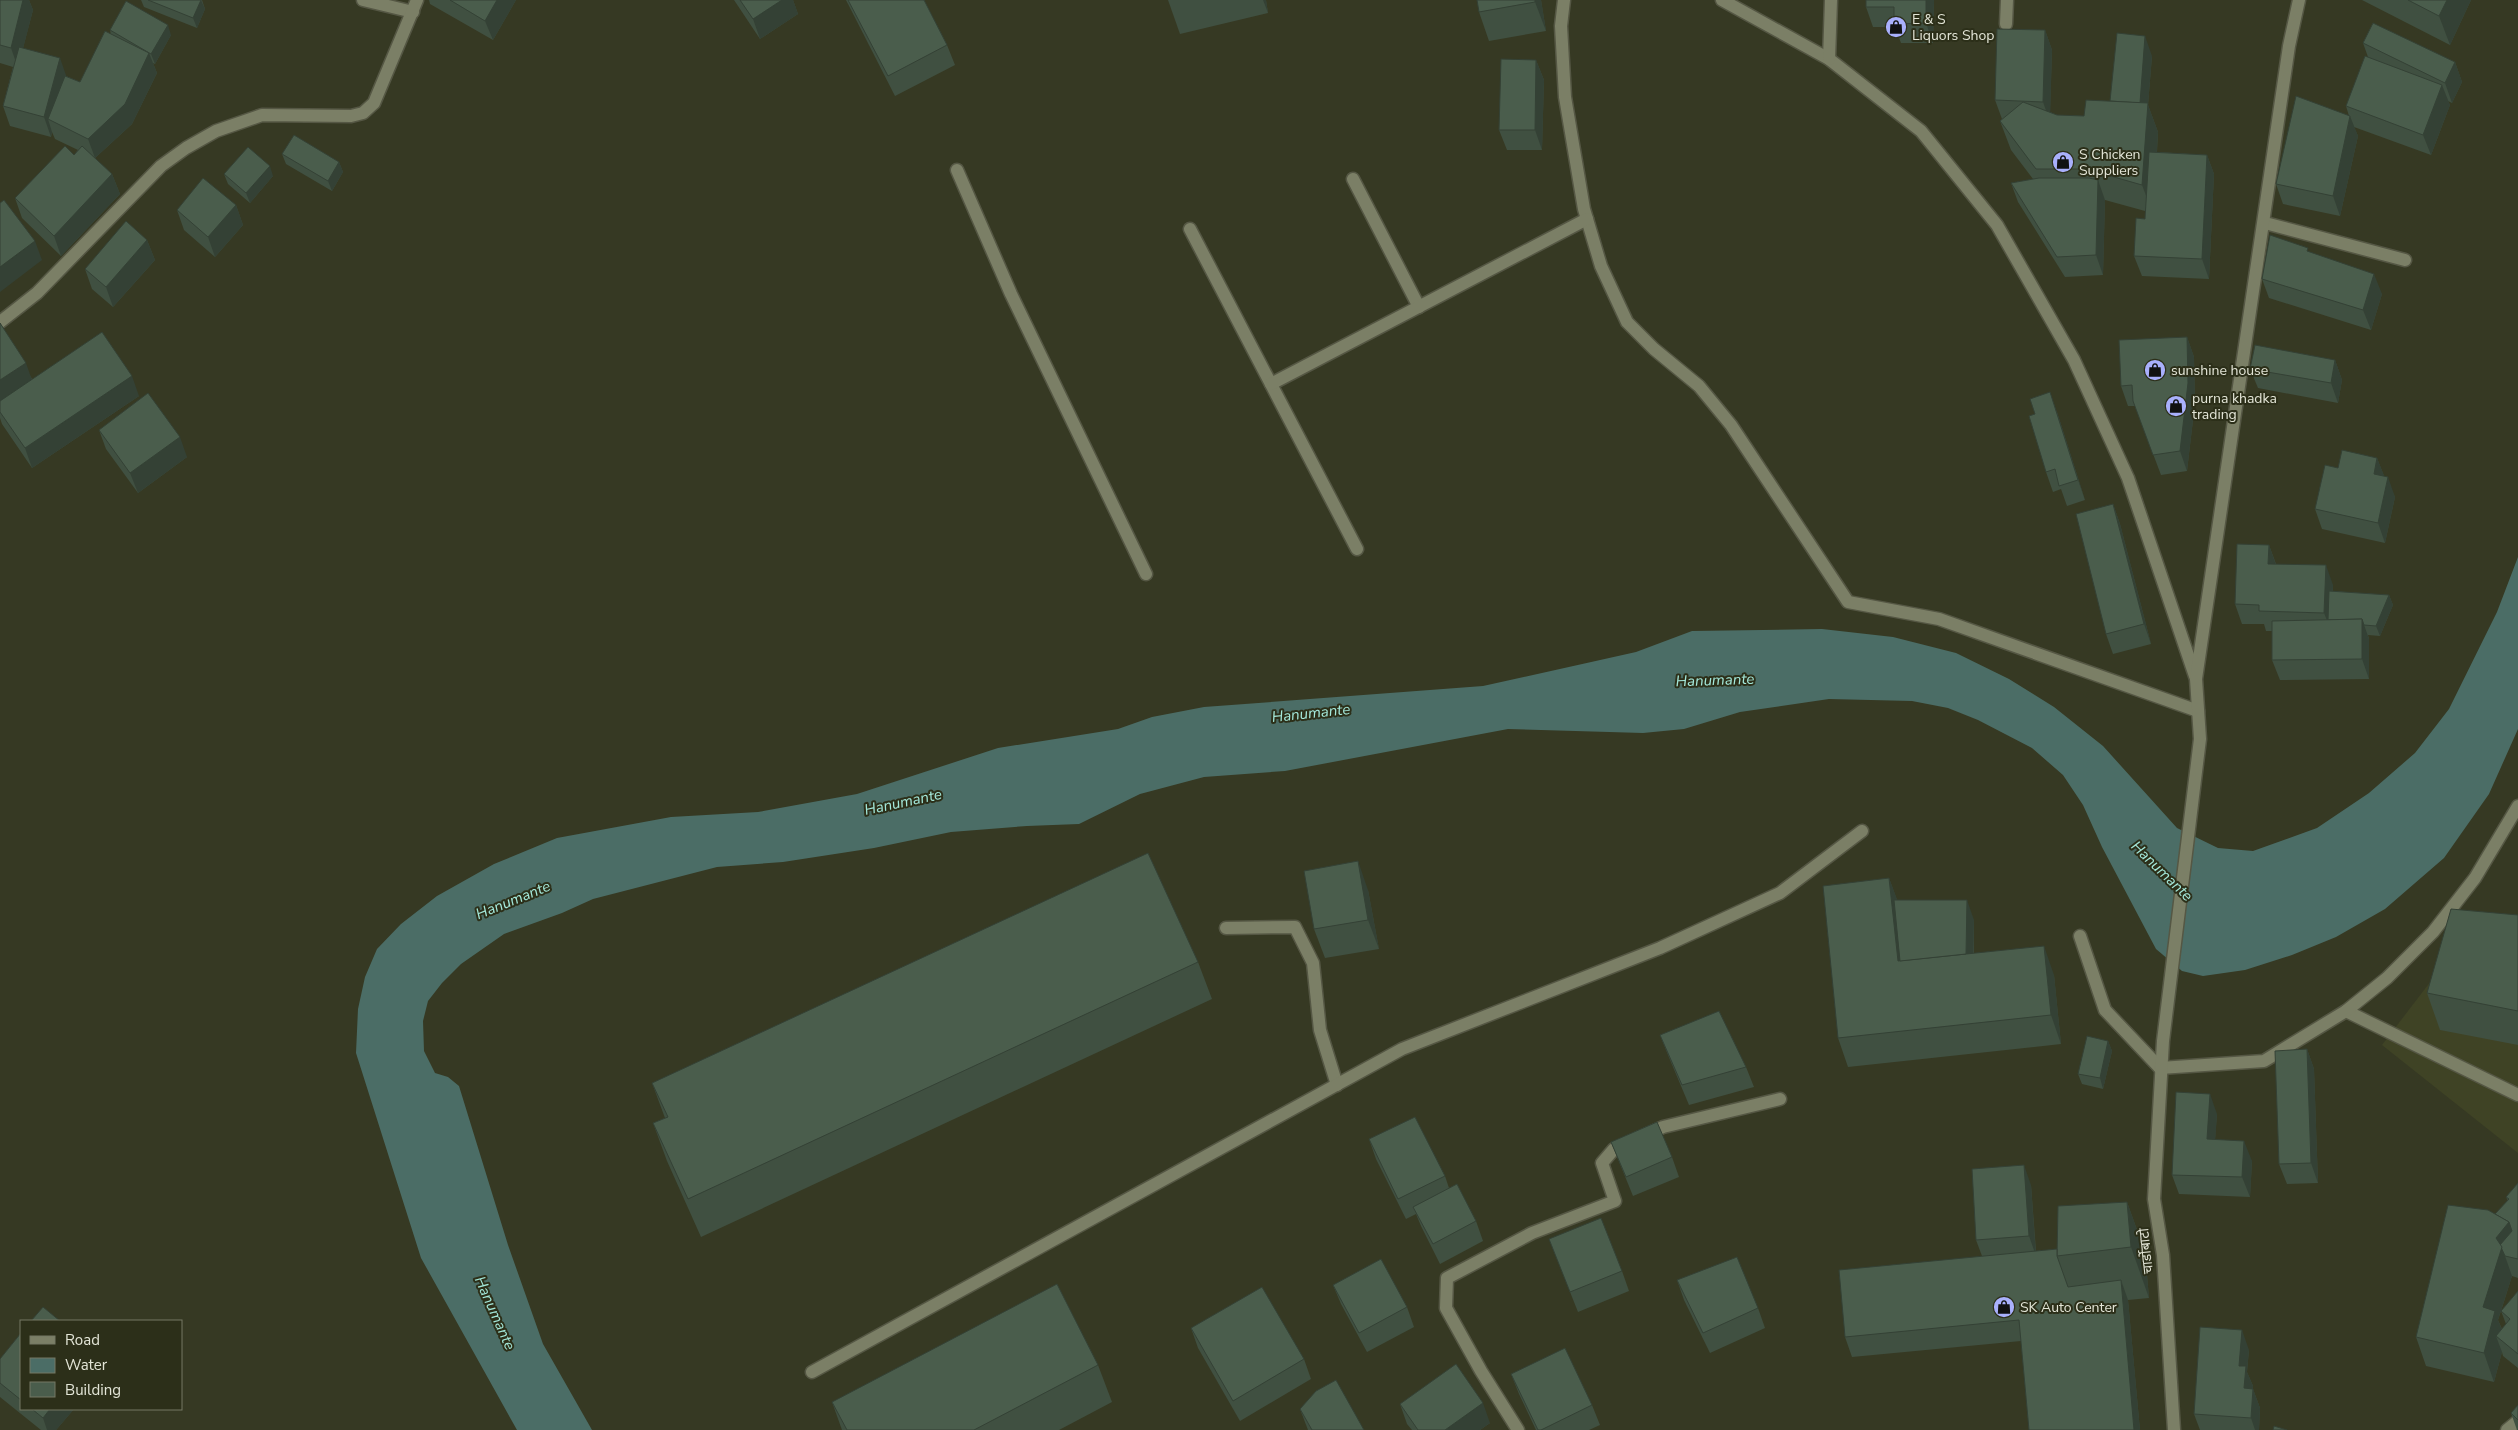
<svg xmlns="http://www.w3.org/2000/svg" width="2518" height="1430" font-family="'Nunito Sans','Noto Sans Devanagari',sans-serif">
	<style>
		.built { fill: #3f4325 }
		.water { fill: #4b6d66 }
		.lines { fill: none; stroke-linecap: round; stroke-linejoin: round }
		.minor-casing { stroke: #555744; stroke-width: 15 }
		.minor { stroke: #7b7f66; stroke-width: 12 }
		.wall { fill: #405041; fill-rule: evenodd }
		.shaded-wall { fill: #344135 }
		.building { fill: #4a5d4c; stroke: #344135 }
		.labels { text-anchor: middle; dominant-baseline: central; stroke-width: 4; stroke-linejoin: round; paint-order: stroke }
		.poi-label { font-size: 14px; fill: #e3e5d7; stroke: #2c2f19; text-anchor: start }
		.street-label { font-size: 14px; fill: #e3e5d7; stroke: #2c2f19 }
		.water-label { font-size: 15px; font-style: italic; fill: #a4e9db; stroke: #2c2f19 }
	</style>
	<rect width="100%" height="100%" fill="#363923"/>
	<path class="built" d="M2460 943 2518 947V1153L2382 1045Z"/>
	<path class="water" d="M2518 557V729L2489 794 2444 858 2385 909 2336 937 2292 955 2245 970 2203 976 2182 971 2156 949 2102 847 2083 805 2063 775 2032 748 1978 720 1948 708 1912 701 1829 699 1740 712 1684 729 1643 733 1508 729 1285 771 1204 777 1140 794 1079 824 1027 826 951 832 874 848 783 862 717 867 593 899 562 913 504 934 461 964 442 983 428 1001 423 1021 424 1051 435 1073 448 1077 459 1086 508 1245 543 1344 592 1430H517L421 1258 356 1053 358 1009 365 977 377 949 401 924 437 896 494 864 557 838 671 817 758 812 857 794 998 748 1118 729 1152 717 1204 707 1483 686 1636 652 1692 631 1822 629 1893 637 1956 653 2009 679 2054 707 2103 746 2177 828 2218 848 2253 851 2317 828 2369 793 2415 753 2449 709 2497 612Z"/>
	<g class="lines">
		<g class="minor-casing">
			<g id="minor">
				<path d="M363 0 413 12"/>
				<path d="M1564 0 1561 26 1565 97 1584 209 1601 266 1627 322 1654 349 1699 386 1731 425 1848 602 1939 619 2198 711"/>
				<path d="M1722 0 1829 59 1921 131 1997 225 2074 360 2128 478 2195 676"/>
				<path d="M2006 24 2007 0"/>
				<path d="M1829 59 1831 0"/>
				<path d="M957 170 1011 294 1146 574"/>
				<path d="M1353 179 1419 307"/>
				<path d="M2265 223 2405 260"/>
				<path d="M1190 229 1357 549"/>
				<path d="M0 322 37 293 161 166 186 148 216 131 262 115 351 116 363 113 374 103 417 0"/>
				<path d="M1271 384 1587 219"/>
				<path d="M1226 928 1295 927 1313 963 1320 1030 1337 1085"/>
				<path d="M2080 936 2105 1010 2160 1068"/>
				<path d="M2346 1011 2518 1095"/>
				<path d="M2160 1068 2264 1061 2346 1011 2387 978 2433 932 2475 878 2518 806"/>
				<path d="M812 1372 1402 1049 1660 948 1780 893 1862 831"/>
				<path d="M1518 1430 1481 1371 1446 1308 1447 1278 1532 1233 1615 1201 1602 1163 1614 1149 1663 1127 1780 1099"/>
				<path d="M2174 1430 2163 1255 2154 1199 2163 1041 2200 739 2196 679 2289 46 2299 0"/>
				<path d="M2507 1430 2518 1421"/>
			</g>
		</g>
		<use href="#minor" class="minor"/>
	</g>
	<g class="wall">
		<path d="M0 0H29L33 10 23 48 66 76 80 82 111 35 110 30 171 35 155 64 153 63 157 73 132 124 95 158 112 174 120 194 61 256 22 218 15 198 74 155 78 150 55 139 52 132 51 137 10 126 3 106 13 67 0 63Z"/>
		<path d="M141 0H202L205 9 197 28 144 7Z"/>
		<path d="M429 0H516L493 40 430 4Z"/>
		<path d="M734 0H793L798 14 760 39Z"/>
		<path d="M846 0H924L947 45 955 65 895 96Z"/>
		<path d="M1168 0H1266L1268 13 1180 34Z"/>
		<path d="M1541 0 1546 31 1489 41 1479 12Z"/>
		<path d="M1866 0H1934L1933 43H1901L1895 27H1873L1866 7Z"/>
		<path d="M2362 0H2471L2450 45Z"/>
		<path d="M2045 30 2052 50 2050 112 2057 115 2084 116 2110 101 2152 56 2148 105 2158 132 2157 152 2207 155 2214 174 2209 279 2142 276 2134 256 2145 219V211L2105 200 2103 275 2065 277 2018 202 2011 183 2033 179 2011 150 2000 121 2002 119 1995 100Z"/>
		<path d="M2363 43 2455 62 2462 82 2452 103 2448 101 2450 105 2431 155 2354 127 2358 136 2340 216 2283 204 2276 184 2349 116 2346 106 2368 57Z"/>
		<path d="M1536 60 1544 80 1542 150H1507L1499 130Z"/>
		<path d="M282 154 339 162 343 172 332 191 286 164Z"/>
		<path d="M224 174 273 176 250 203 228 184Z"/>
		<path d="M236 205 243 225 215 257 184 230 177 210Z"/>
		<path d="M147 240 155 260 113 307 92 289 85 269Z"/>
		<path d="M2309 252 2382 294 2371 330 2269 298 2262 279Z"/>
		<path d="M0 323 32 379 139 396 32 468 2 424 0 418Z"/>
		<path d="M2187 337 2194 357 2195 403 2187 471 2161 475 2135 406H2128L2121 386Z"/>
		<path d="M2335 360 2342 380 2338 403 2258 388 2250 369Z"/>
		<path d="M2057 412 2085 500 2067 506 2061 489 2053 492 2046 472Z"/>
		<path d="M99 430 187 457 138 493 106 449Z"/>
		<path d="M2377 458 2384 476 2395 497 2385 543 2322 529 2315 509 2338 468Z"/>
		<path d="M2113 504 2120 524 2151 644 2113 654 2106 634Z"/>
		<path d="M2269 545 2276 564 2333 585V591L2389 595 2393 605 2380 636 2368 635 2369 639V679L2280 680 2272 660V631H2266L2264 624H2242L2235 604Z"/>
		<path d="M1889 878 1897 900 1974 920V953L2054 975 2061 1044 1848 1067 1838 1038Z"/>
		<path d="M1368 890 1379 949 1325 958 1314 929Z"/>
		<path d="M2518 915V1045L2440 1030 2427 993Z"/>
		<path d="M1198 962 1212 999 701 1237 667 1161 653 1123 665 1118 652 1083Z"/>
		<path d="M1660 1035 1746 1067 1754 1087 1689 1105 1668 1055Z"/>
		<path d="M2108 1041 2112 1051 2103 1089 2082 1084 2078 1074Z"/>
		<path d="M2307 1049 2314 1069 2318 1183 2287 1184 2279 1164Z"/>
		<path d="M2217 1114 2215 1139 2252 1161 2250 1197 2179 1194 2172 1175Z"/>
		<path d="M1369 1139 1445 1176 1449 1188 1476 1221 1483 1241 1440 1264 1421 1226 1416 1214 1406 1219 1376 1159Z"/>
		<path d="M1611 1142 1672 1157 1679 1177 1633 1196Z"/>
		<path d="M2518 1183V1278L2512 1276 2501 1311 2518 1291V1368L2503 1356 2502 1352 2494 1382 2426 1366 2416 1337 2508 1201 2506 1197ZM2501 1311 2506 1324 2502 1329 2498 1320Z"/>
		<path d="M2031 1185 2036 1251 2057 1249 2127 1202 2145 1252 2149 1298 2128 1300 2140 1430H2029L2021 1341 1852 1357 1845 1337 1982 1256 1976 1240Z"/>
		<path d="M1549 1239 1622 1271 1629 1291 1578 1312Z"/>
		<path d="M1677 1280 1758 1308 1765 1328 1710 1353 1684 1300Z"/>
		<path d="M1333 1285 1407 1307 1414 1327 1367 1352 1341 1304Z"/>
		<path d="M1191 1328 1304 1359 1311 1379 1240 1421 1198 1348Z"/>
		<path d="M21 1333V1409H74L56 1430H41L0 1397V1359Z"/>
		<path d="M2249 1350 2247 1372 2253 1386V1389L2260 1408 2259 1430H2200L2194 1414Z"/>
		<path d="M1098 1365 1112 1402 1059 1430H842L832 1402Z"/>
		<path d="M1511 1374 1592 1405 1600 1425 1589 1430H1536L1519 1394Z"/>
		<path d="M1400 1404 1490 1423 1480 1430H1412L1407 1424Z"/>
		<path d="M2518 1405V1430H2517L2511 1413Z"/>
		<path d="M1300 1409 1364 1430H1308Z"/>
	</g>
	<g class="shaded-wall">
		<path d="M23 0H29L33 10 18 68 11 48Z"/>
		<path d="M201 0 205 9 197 28 193 18Z"/>
		<path d="M497 0H516L493 40 485 21Z"/>
		<path d="M782 0H793L798 14 760 39 753 19Z"/>
		<path d="M1263 0H1266L1268 13Z"/>
		<path d="M1535 0H1541L1546 31 1535 2Z"/>
		<path d="M1926 0H1934L1933 43 1926 23Z"/>
		<path d="M2447 0H2471L2450 45 2439 16Z"/>
		<path d="M168 25 171 35 155 64 151 54Z"/>
		<path d="M2045 30 2052 50 2050 122 2043 102Z"/>
		<path d="M2145 36 2152 56 2148 105 2158 132 2153 214 2142 185 2139 112Z"/>
		<path d="M149 53 157 73 132 124 95 158 88 139Z"/>
		<path d="M60 58 67 78 48 119 52 132 51 137 44 117Z"/>
		<path d="M1536 60 1544 80 1542 150 1535 130Z"/>
		<path d="M2455 62 2462 82 2452 103 2445 83Z"/>
		<path d="M2442 85 2450 105 2431 155 2423 135Z"/>
		<path d="M2350 116 2358 136 2340 216 2333 196Z"/>
		<path d="M2207 155 2214 174 2209 279 2202 259Z"/>
		<path d="M339 162 343 172 332 191 328 181Z"/>
		<path d="M270 166 273 176 250 203 246 193Z"/>
		<path d="M112 174 120 194 61 256 54 236Z"/>
		<path d="M2098 180 2105 200 2103 275 2096 255Z"/>
		<path d="M236 205 243 225 215 257 208 237Z"/>
		<path d="M147 240 155 260 113 307 106 287Z"/>
		<path d="M35 241 42 260 0 292V267Z"/>
		<path d="M2374 274 2382 294 2371 330 2363 310Z"/>
		<path d="M2187 337 2194 357 2195 403 2187 471 2180 451Z"/>
		<path d="M2335 360 2342 380 2338 403 2331 383Z"/>
		<path d="M26 363 33 383 0 404V380Z"/>
		<path d="M132 376 139 396 32 468 25 448Z"/>
		<path d="M2050 392 2057 412 2085 500 2078 480Z"/>
		<path d="M180 437 187 457 138 493 130 473Z"/>
		<path d="M2377 458 2385 478 2374 474Z"/>
		<path d="M2388 477 2395 497 2385 543 2378 523Z"/>
		<path d="M2113 504 2120 524 2151 644 2144 624Z"/>
		<path d="M2269 545 2276 565 2268 564Z"/>
		<path d="M2326 565 2333 585 2332 623H2328L2324 613Z"/>
		<path d="M2389 595 2393 605 2380 636 2376 626Z"/>
		<path d="M2362 619 2369 639V679L2362 659Z"/>
		<path d="M1358 861 1368 890 1379 949 1368 920Z"/>
		<path d="M1889 878 1900 907 1906 969 1898 961Z"/>
		<path d="M1967 900 1974 920 1973 983 1966 963Z"/>
		<path d="M2044 946 2054 975 2061 1044 2051 1015Z"/>
		<path d="M2108 1041 2112 1051 2103 1089 2100 1078Z"/>
		<path d="M2307 1049 2314 1069 2318 1183 2311 1163Z"/>
		<path d="M2210 1094 2217 1114 2214 1159 2207 1139Z"/>
		<path d="M2244 1141 2252 1161 2250 1197 2242 1177Z"/>
		<path d="M2024 1165 2031 1185 2036 1256 2029 1236Z"/>
		<path d="M2127 1202 2145 1252 2149 1298 2131 1247Z"/>
		<path d="M2509 1222 2518 1247 2505 1256 2512 1276 2498 1320 2506 1340 2496 1336 2502 1352 2494 1382 2484 1353 2483 1307 2496 1238Z"/>
		<path d="M2121 1280 2128 1300 2140 1430H2134Z"/>
		<path d="M2242 1330 2249 1350 2247 1372 2253 1386 2251 1408 2244 1388 2239 1366Z"/>
		<path d="M2253 1389 2260 1408 2259 1430H2255L2251 1418Z"/>
		<path d="M1483 1403 1490 1423 1480 1430H1445Z"/>
		<path d="M50 1409H74L56 1430H47L43 1418Z"/>
	</g>
	<g class="building">
		<path d="M0 0H23L11 48 0 45Z"/>
		<path d="M148 0H201L193 18Z"/>
		<path d="M450 0H497L485 21Z"/>
		<path d="M740 0H782L753 19Z"/>
		<path d="M848 0H924L947 45 888 76Z"/>
		<path d="M1477 0H1535V2L1479 12Z"/>
		<path d="M1866 0H1926V23L1894 24V7H1866Z"/>
		<path d="M2408 0H2447L2439 16Z"/>
		<path d="M126 1 168 25 151 54 110 30Z"/>
		<path d="M2373 23 2455 62 2445 83 2363 43Z"/>
		<path d="M1997 29 2045 30 2043 102 1995 100Z"/>
		<path d="M105 31 149 53 125 104 88 139 48 119 65 76 80 82Z"/>
		<path d="M2117 33 2145 36 2140 103 2110 101Z"/>
		<path d="M19 47 60 58 44 117 3 106Z"/>
		<path d="M2365 56 2442 85 2423 135 2346 106Z"/>
		<path d="M1501 59 1536 60 1535 130H1499Z"/>
		<path d="M2296 96 2350 116 2333 196 2276 184Z"/>
		<path d="M2086 100 2148 103 2142 185 2086 169H2036L2000 121 2023 102 2057 115 2084 116Z"/>
		<path d="M294 135 339 162 328 181 282 154Z"/>
		<path d="M65 146 74 155 82 146 112 174 54 236 15 198Z"/>
		<path d="M248 147 270 166 246 193 224 174Z"/>
		<path d="M2149 152 2207 155 2202 259 2134 256 2136 218 2145 219Z"/>
		<path d="M203 178 236 205 208 237 177 210Z"/>
		<path d="M2039 178H2089L2098 180 2096 255 2057 257 2011 183Z"/>
		<path d="M4 200 35 241 0 267V203Z"/>
		<path d="M126 221 147 240 106 287 85 269Z"/>
		<path d="M2270 235 2308 248 2307 251 2374 274 2363 310 2262 279Z"/>
		<path d="M0 323 26 363 0 380Z"/>
		<path d="M102 332 132 376 25 448 0 412V401Z"/>
		<path d="M2187 337 2188 383 2180 451 2153 455 2133 401 2132 385 2121 386 2119 340Z"/>
		<path d="M2255 345 2335 360 2331 383 2250 369Z"/>
		<path d="M2050 392 2078 480 2059 486 2055 469 2046 472 2029 416 2035 414 2030 399Z"/>
		<path d="M148 393 180 437 130 473 99 430Z"/>
		<path d="M2342 450 2377 458 2374 474 2388 477 2378 523 2315 509 2325 465 2338 468Z"/>
		<path d="M2113 504 2144 624 2106 634 2076 514Z"/>
		<path d="M2237 544 2269 545 2268 564 2326 565 2324 613 2259 611V605L2235 604Z"/>
		<path d="M2329 591 2389 595 2376 626 2364 625 2362 619 2328 620Z"/>
		<path d="M2362 619V659L2272 660V621Z"/>
		<path d="M1148 853 1198 962 688 1199 653 1123 668 1117 652 1083Z"/>
		<path d="M1358 861 1368 920 1314 929 1304 871Z"/>
		<path d="M1889 878 1898 961 2044 946 2051 1015 1838 1038 1823 886Z"/>
		<path d="M1894 900H1967L1966 954 1900 961Z"/>
		<path d="M2451 909 2518 915V1011L2427 993Z"/>
		<path d="M1719 1011 1746 1067 1682 1085 1660 1035Z"/>
		<path d="M2087 1036 2108 1041 2100 1078 2078 1074Z"/>
		<path d="M2307 1049 2311 1163 2279 1164 2275 1051Z"/>
		<path d="M2176 1092 2210 1094 2207 1139 2244 1141 2242 1177 2172 1175Z"/>
		<path d="M1415 1117 1445 1176 1398 1199 1369 1139Z"/>
		<path d="M1657 1122 1672 1157 1626 1177 1611 1142Z"/>
		<path d="M2024 1165 2029 1236 1976 1240 1972 1169Z"/>
		<path d="M2518 1183V1259L2505 1256 2500 1245 2512 1231 2509 1222 2495 1214 2509 1199 2506 1197Z"/>
		<path d="M1457 1184 1476 1221 1433 1244 1413 1207Z"/>
		<path d="M2127 1202 2131 1247 2057 1256 2058 1206Z"/>
		<path d="M2448 1205 2488 1210 2509 1222 2496 1238 2502 1247 2483 1307 2495 1311 2484 1353 2416 1337Z"/>
		<path d="M1601 1218 1622 1271 1570 1292 1549 1239Z"/>
		<path d="M2057 1249V1256L2068 1287 2121 1280 2134 1430H2029L2019 1320 1845 1337 1839 1270Z"/>
		<path d="M1737 1257 1758 1308 1703 1333 1677 1280Z"/>
		<path d="M1381 1259 1407 1307 1359 1333 1333 1285Z"/>
		<path d="M1057 1284 1098 1365 974 1430H847L832 1402Z"/>
		<path d="M1262 1287 1304 1359 1233 1401 1191 1328Z"/>
		<path d="M2518 1291V1354L2496 1336 2510 1319 2501 1311Z"/>
		<path d="M43 1307 60 1321H31Z"/>
		<path d="M2200 1327 2242 1330 2239 1366H2246L2244 1388 2253 1389 2251 1418 2194 1414Z"/>
		<path d="M21 1333V1400L0 1383V1359Z"/>
		<path d="M1565 1348 1592 1405 1541 1430H1538L1511 1374Z"/>
		<path d="M1456 1364 1483 1403 1445 1430H1418L1400 1404Z"/>
		<path d="M1336 1380 1364 1430H1312L1300 1409 1316 1391Z"/>
		<path d="M2518 1405V1420L2511 1413Z"/>
		<path d="M32 1409H50L43 1418Z"/>
		<path d="M2274 1426 2287 1430H2273Z"/>
	</g>
	<defs>
		<g id="shop-disc" transform="scale(1.125)"><circle r="9.5" fill="#a9b0fc" stroke="#2c2f19"/><path d="M-5-2.5h2.3a2.7 3.5 0 0 1 5.4 0H5L5.5 6h-11ZM-1.5-2.5h3a1.5 2.3 0 0 0-3 0Z" fill="#111"/></g>
	</defs>
	<g fill-rule="evenodd">
		<use href="#shop-disc" x="1896" y="27"/>
		<use href="#shop-disc" x="2063" y="162"/>
		<use href="#shop-disc" x="2155" y="370"/>
		<use href="#shop-disc" x="2176" y="406"/>
		<use href="#shop-disc" x="2004" y="1307"/>
	</g>
	<g class="labels">
		<g class="poi-label">
			<text x="1912" y="19">E &amp; S<tspan x="1912" dy="16">Liquors Shop</tspan></text>
			<text x="2079" y="154">S Chicken<tspan x="2079" dy="16">Suppliers</tspan></text>
			<text x="2171" y="370">sunshine house</text>
			<text x="2192" y="398">purna khadka<tspan x="2192" dy="16">trading</tspan></text>
			<text x="2020" y="1307">SK Auto Center</text>
		</g>
		<g class="street-label">
			<text transform="translate(2146 1251) rotate(-96)">चार्डोबाटो</text>
		</g>
		<g class="water-label">
			<text transform="translate(1715 680) rotate(-2)">Hanumante</text>
			<text transform="translate(1311 713) rotate(-6)">Hanumante</text>
			<text transform="translate(903 802) rotate(-12)">Hanumante</text>
			<text transform="translate(2162 871) rotate(44)">Hanumante</text>
			<text transform="translate(513 900) rotate(-22)">Hanumante</text>
			<text transform="translate(495 1313) rotate(66)">Hanumante</text>
		</g>
	</g>
	<rect x="20" y="1320" width="162" height="90" fill="#2c2f19" stroke="#757865"/>
	<rect x="30" y="1336" width="25" height="8" fill="#7b7f66" stroke="#757865"/>
	<text x="65" y="1345" font-size="15" fill="#e3e5d7">Road</text>
	<rect x="30" y="1358" width="25" height="15" fill="#4b6d66" stroke="#757865"/>
	<text x="65" y="1370" font-size="15" fill="#e3e5d7">Water</text>
	<rect x="30" y="1382" width="25" height="15" fill="#4a5d4c" stroke="#757865"/>
	<text x="65" y="1395" font-size="15" fill="#e3e5d7">Building</text>
</svg>
